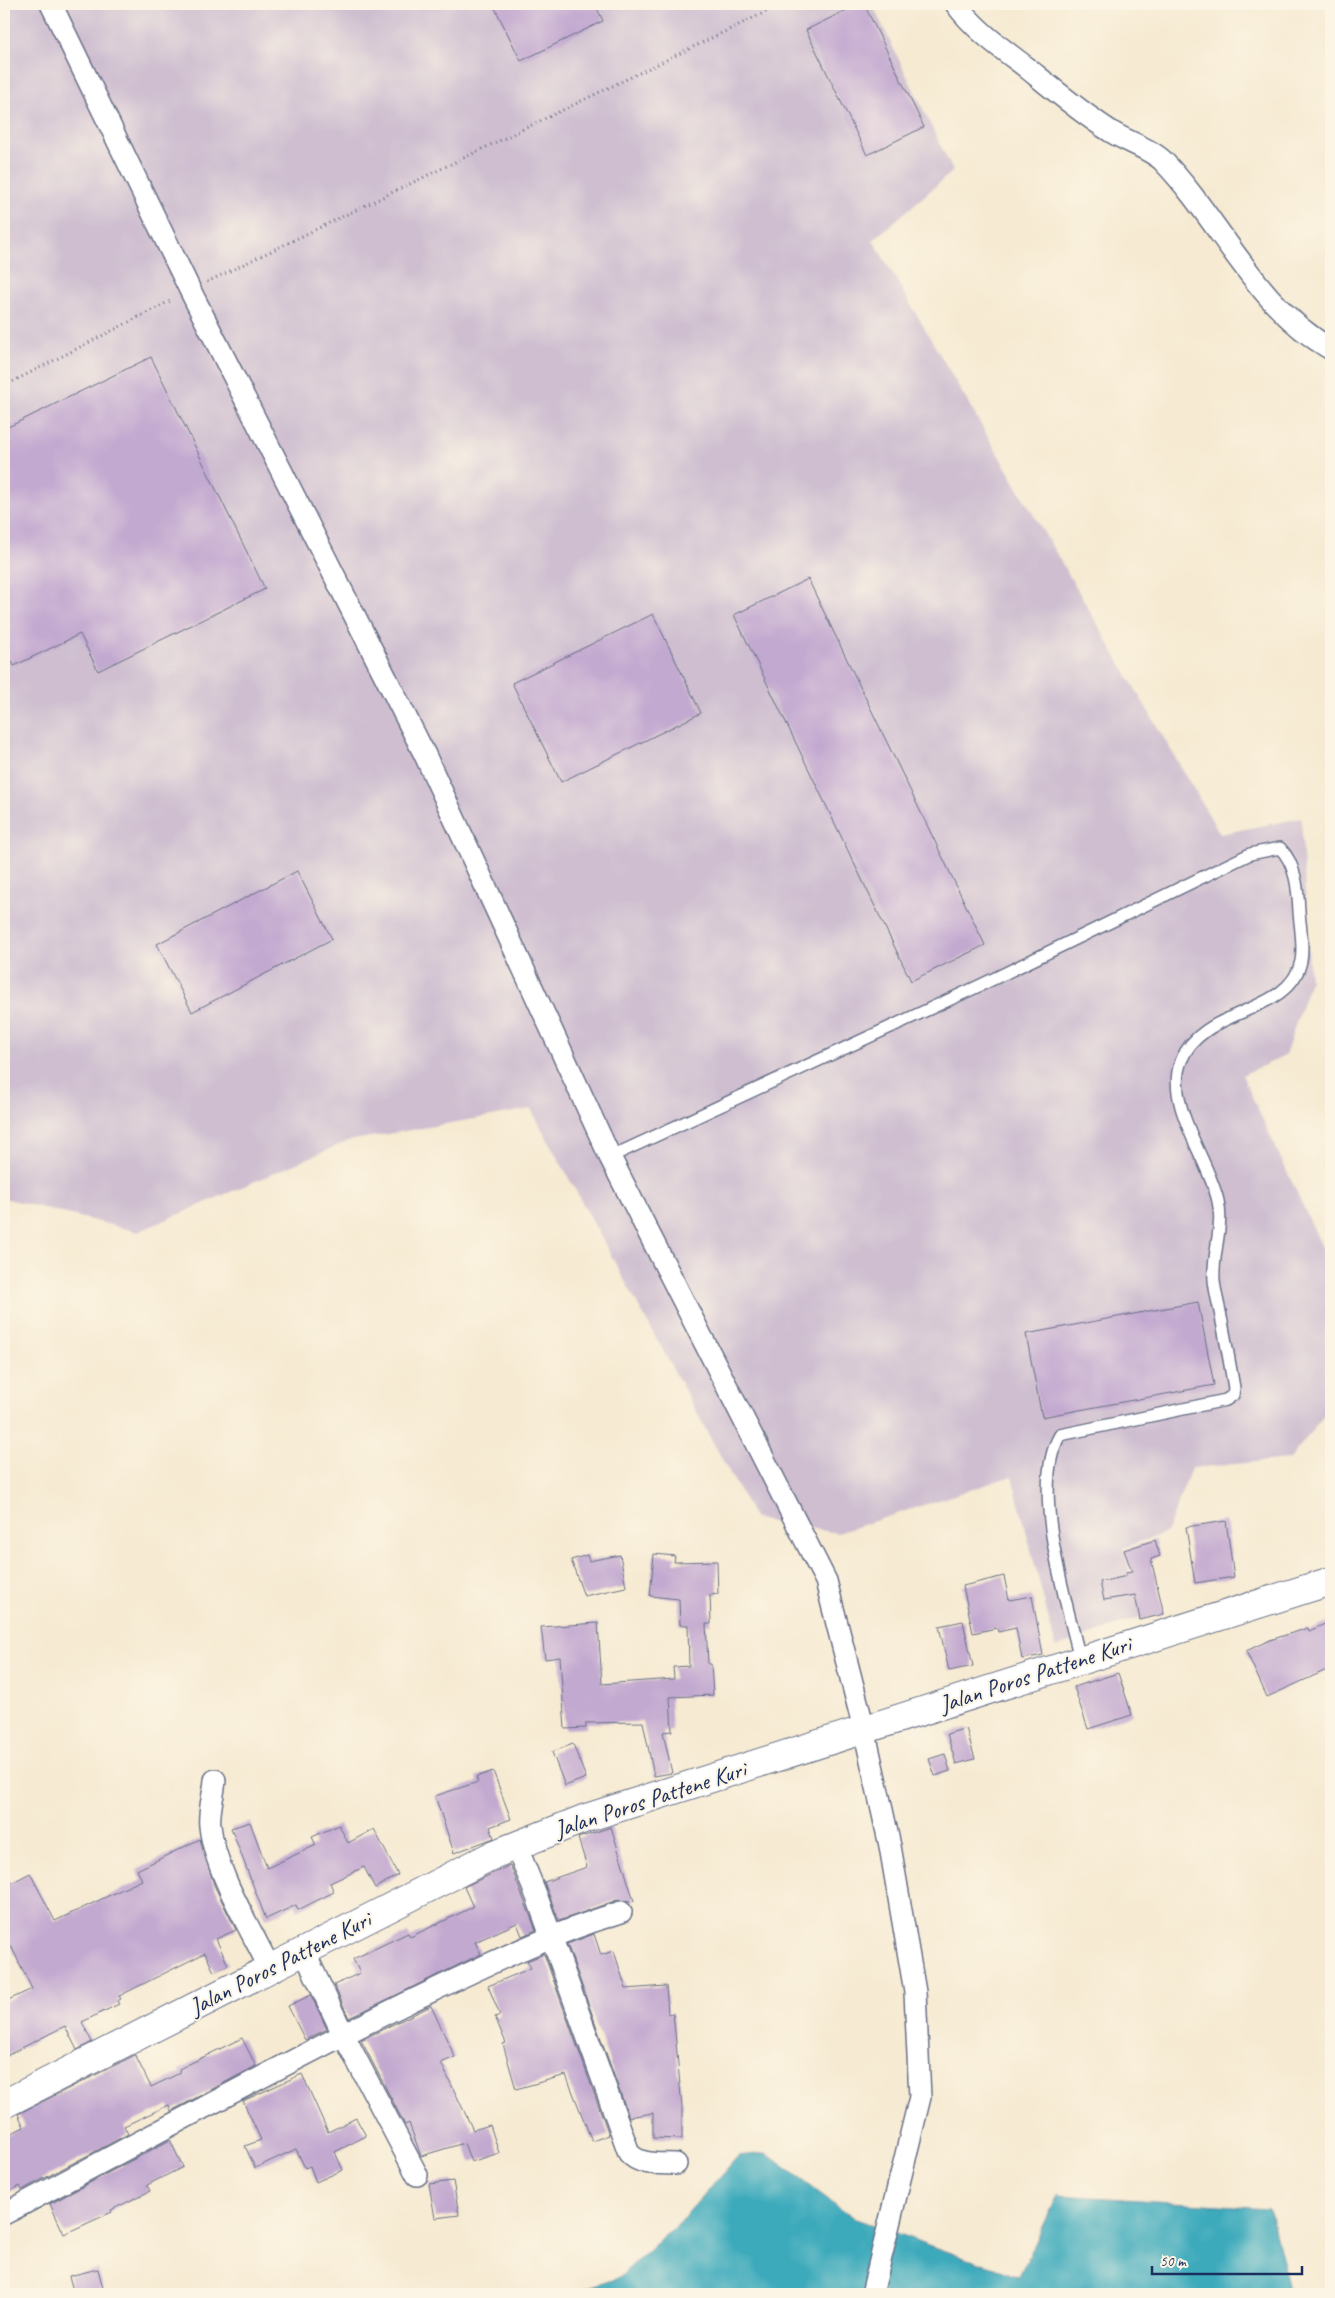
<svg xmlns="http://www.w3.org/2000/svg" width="1335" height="2298" font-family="Caveat,sans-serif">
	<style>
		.industrial { fill: #cebed0 }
		.water { fill: #3daabc; stroke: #2c6c8d }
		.building { fill: #c2a9d0 }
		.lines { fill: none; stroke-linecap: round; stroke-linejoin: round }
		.service-casing { stroke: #687087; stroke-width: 14 }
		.minor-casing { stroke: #687087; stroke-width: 24 }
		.tertiary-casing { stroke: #687087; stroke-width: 30 }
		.path { stroke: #687087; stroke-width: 3; stroke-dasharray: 1 4; stroke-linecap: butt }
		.service { stroke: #fff; stroke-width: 11 }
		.minor { stroke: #fff; stroke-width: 21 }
		.tertiary { stroke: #fff; stroke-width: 28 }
		.labels { text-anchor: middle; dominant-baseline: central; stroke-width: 4; stroke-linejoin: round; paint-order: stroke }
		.street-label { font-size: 24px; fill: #1b2f5e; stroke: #fcf5e5 }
	</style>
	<rect width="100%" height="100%" fill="#fcf5e5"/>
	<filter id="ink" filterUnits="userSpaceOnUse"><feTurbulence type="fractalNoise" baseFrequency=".02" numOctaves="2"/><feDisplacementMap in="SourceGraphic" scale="10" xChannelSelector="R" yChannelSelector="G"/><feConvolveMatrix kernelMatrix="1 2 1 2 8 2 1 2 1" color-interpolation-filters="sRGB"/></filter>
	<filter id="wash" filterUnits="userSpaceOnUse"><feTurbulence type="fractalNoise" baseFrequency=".0096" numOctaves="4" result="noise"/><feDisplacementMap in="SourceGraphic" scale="20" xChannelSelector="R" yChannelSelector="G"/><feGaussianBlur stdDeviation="1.12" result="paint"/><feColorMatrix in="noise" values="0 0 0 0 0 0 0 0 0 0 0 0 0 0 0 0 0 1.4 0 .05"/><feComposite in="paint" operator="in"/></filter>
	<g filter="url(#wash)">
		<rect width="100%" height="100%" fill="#f6ead2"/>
		<path class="industrial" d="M4 4H872L953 171 873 240 1220 834 1301 818 1310 981 1285 1056 1242 1075 1331 1266V1350L1327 1356 1328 1410 1290 1459 1191 1468 1167 1532 1123 1548 1142 1616 1056 1648 1012 1476 838 1533 755 1519 531 1109 348 1141 138 1232 4 1198Z"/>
		<path class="water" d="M766 2153 853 2218 1019 2277 1058 2195 1269 2208 1290 2294H570L618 2278 679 2223 738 2156Z"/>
		<g id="blocks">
			<g class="building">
				<path d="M493 4H595L603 21 521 61Z"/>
				<path d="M859 4H864L924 127 867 155 806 30Z"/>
				<path d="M151 357 265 589 98 671 80 634 14 666 4 645V429Z"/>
				<path d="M808 579 985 945 911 981 734 615Z"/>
				<path d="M653 614 701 713 561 782 512 683Z"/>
				<path d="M297 871 332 939 192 1012 157 944Z"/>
				<path d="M1198 1302 1214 1385 1042 1417 1026 1334Z"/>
				<path d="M1226 1521 1234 1577 1195 1583 1186 1527Z"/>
				<path d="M1155 1540 1160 1556 1151 1559 1164 1614 1140 1620 1135 1595 1104 1600 1100 1582 1127 1576 1126 1573 1132 1572 1124 1550Z"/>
				<path d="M654 1554 675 1556 674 1562 717 1561 718 1594 710 1595 711 1624H706L708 1664H711L713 1695 670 1697 672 1731 663 1732 672 1773 654 1776 643 1722 586 1723V1728L565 1729 560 1657 545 1659 541 1627 598 1623 602 1684 674 1679 673 1667 689 1666 688 1625H680L679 1599 650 1596Z"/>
				<path d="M587 1555 589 1561 620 1555 626 1587 584 1596 571 1560Z"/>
				<path d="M1004 1576 1009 1600 1032 1596 1043 1655 1022 1659 1016 1628 998 1632 997 1628 973 1633 963 1586Z"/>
				<path d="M963 1621 973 1666 949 1671 939 1626Z"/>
				<path d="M1327 1623 1331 1634V1668L1267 1697 1246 1651 1270 1640 1308 1628 1309 1631Z"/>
				<path d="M1118 1673 1132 1715 1088 1729 1074 1687Z"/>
				<path d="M966 1728 975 1759 956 1764 947 1734Z"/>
				<path d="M573 1744 586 1778 565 1786 552 1752Z"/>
				<path d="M945 1754 950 1771 935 1776 929 1759Z"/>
				<path d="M493 1771 511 1819 490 1827 494 1838 454 1853 435 1796 478 1782 476 1777Z"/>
				<path d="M250 1822 267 1868 316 1845 312 1837 339 1825 348 1843 374 1829 398 1875 375 1888 364 1867 330 1883 334 1892 298 1910 296 1905 266 1919 231 1828Z"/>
				<path d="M611 1827 634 1901 629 1902 617 1900 559 1921 544 1882 587 1867 578 1838Z"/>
				<path d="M200 1839 214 1885 236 1930 216 1939 228 1965 214 1972 205 1953 119 1996 121 1999 117 2001 119 2004 82 2022 92 2042 77 2050 65 2026 4 2057V2002L32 1989 11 1946 4 1949V1887L30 1873 55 1921 142 1880 137 1870Z"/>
				<path d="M510 1865 536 1930 522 1936 517 1923 475 1942 481 1954 349 2018 334 1985 360 1973 353 1959 408 1933 410 1937 473 1907 464 1887Z"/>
				<path d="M594 1934 601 1955 614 1951 626 1989 666 1986 668 2014 673 2013 676 2043 682 2107V2139L653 2138V2113L629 2117 567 1944Z"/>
				<path d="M544 1954 609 2135 592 2141 566 2075 516 2089 503 2044 506 2043 495 2017 500 2015 488 1986 531 1968 527 1961Z"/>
				<path d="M311 1995 327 2029 305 2040 288 2006Z"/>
				<path d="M431 2006 455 2057 441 2063 473 2130 490 2125 499 2153 471 2162 464 2143 421 2156 409 2123 405 2125 361 2040Z"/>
				<path d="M242 2038 256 2066 171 2111 169 2105 124 2126 128 2134 22 2190 20 2186 4 2194V2137L24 2127 18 2114 135 2055 151 2087 180 2073 179 2069Z"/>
				<path d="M302 2074 328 2132 356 2118 366 2136 335 2152 343 2170 316 2182 310 2166 305 2168 296 2149 255 2168 245 2146 261 2140 243 2101Z"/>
				<path d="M170 2140 183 2167 147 2185 150 2191 111 2210 112 2212 64 2234 50 2204Z"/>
				<path d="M453 2181 459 2215 435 2218 429 2184Z"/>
				<path d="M98 2269 103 2288 74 2294 69 2276Z"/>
			</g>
		</g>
	</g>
	<g filter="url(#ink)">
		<use href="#blocks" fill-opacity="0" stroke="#687087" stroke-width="1"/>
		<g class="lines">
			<g class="service-casing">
				<path id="service" d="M610 1157 981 985 1250 854 1280 848C1296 864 1298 890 1299 911 1300 927 1304 946 1301 961 1290 1016 1202 1006 1181 1061 1164 1103 1209 1160 1218 1201 1224 1227 1212 1254 1214 1280 1215 1293 1219 1305 1221 1317 1226 1341 1230 1365 1234 1388L1233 1395 1226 1400 1060 1435C1029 1487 1067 1602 1080 1659"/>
			</g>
			<g class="minor-casing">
				<g id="minor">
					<path d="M51 4 190 290 425 755 610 1157 826 1581 864 1729 890 1846 915 1992 920 2097 872 2294"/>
					<path d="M956 4C974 29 1001 48 1026 67 1053 89 1080 112 1110 131 1125 141 1151 149 1163 161 1221 221 1256 307 1331 349"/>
					<path d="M215 1780C214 1794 208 1812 210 1826 215 1872 250 1927 270 1969"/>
					<path d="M516 1845 537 1897 629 2153C640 2166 660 2163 676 2164"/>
					<path d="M304 1951 343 2034 417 2175"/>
					<path d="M4 2214C139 2143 272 2069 409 2002 478 1969 547 1935 621 1912"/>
				</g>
			</g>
			<g class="tertiary-casing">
				<path id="tertiary" d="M4 2104 495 1854 586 1818 1331 1581"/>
			</g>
			<g class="path">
				<path d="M207 282 782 4"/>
				<path d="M4 386 172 300"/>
			</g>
			<use href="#service" class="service"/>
			<use href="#minor" class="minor"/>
			<use href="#tertiary" class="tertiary"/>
		</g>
	</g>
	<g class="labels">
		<g class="street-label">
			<text transform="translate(1035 1674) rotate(-18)">Jalan Poros Pattene Kuri</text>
			<text transform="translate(650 1799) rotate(-18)">Jalan Poros Pattene Kuri</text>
			<text transform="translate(280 1963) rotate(-27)">Jalan Poros Pattene Kuri</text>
		</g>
	</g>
	<rect width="1335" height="2298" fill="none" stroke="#fcf5e5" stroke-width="20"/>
	<path d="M1152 2266v8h150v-8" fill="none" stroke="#1b2f5e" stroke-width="2.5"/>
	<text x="1160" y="2266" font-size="15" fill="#1b2f5e" stroke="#fcf5e5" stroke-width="4" paint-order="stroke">50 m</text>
</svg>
